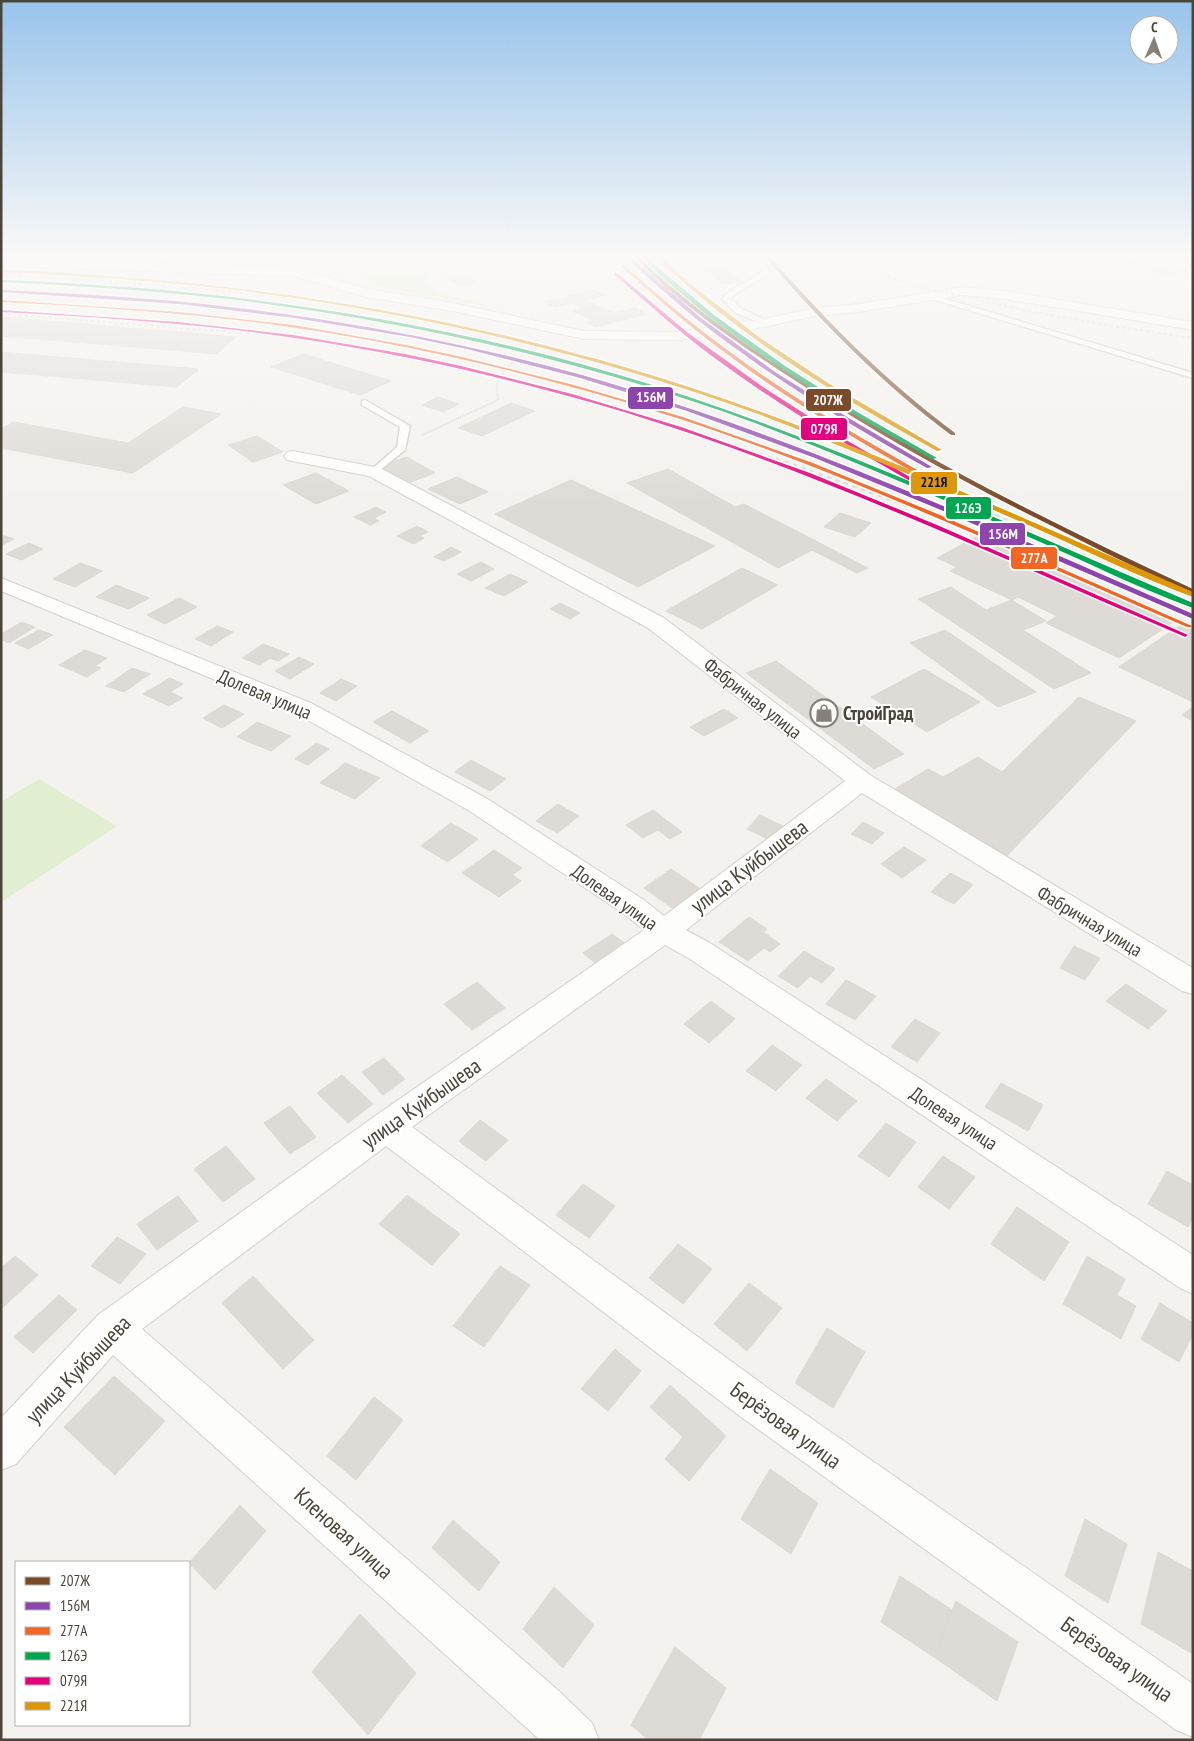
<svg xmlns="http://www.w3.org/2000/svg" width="1194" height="1741" font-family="'PT Sans Narrow',sans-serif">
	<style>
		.green { fill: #e1eecf }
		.building { fill: #dedbd6; stroke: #dcd9d4 }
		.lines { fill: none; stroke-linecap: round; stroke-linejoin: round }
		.lane-casing { stroke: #d2d0cb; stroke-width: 3 }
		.street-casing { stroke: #d2d0cb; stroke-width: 2 }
		.path { stroke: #d3d2cc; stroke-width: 2; stroke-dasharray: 1 1; stroke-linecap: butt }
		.lane { fill: #fdfdfc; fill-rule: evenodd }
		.street { fill: #fdfdfc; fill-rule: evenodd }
		.rail-far1 { stroke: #dbdbda; stroke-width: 2; stroke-dasharray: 3 3; stroke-linecap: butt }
		.rail { stroke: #dbdbda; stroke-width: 2.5; stroke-dasharray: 4.5 4.5; stroke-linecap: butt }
		.rail-1-casing { stroke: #fff; stroke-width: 3 }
		.rail-2-casing { stroke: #fff; stroke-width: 3 }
		.rail-3-casing { stroke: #fff; stroke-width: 3 }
		.rail-4-casing { stroke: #fff; stroke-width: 3 }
		.rail-5-casing { stroke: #fff; stroke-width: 3 }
		.rail-6-casing { stroke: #fff; stroke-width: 3 }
		.rail-1 { fill: #7a4b2a; fill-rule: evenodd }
		.rail-2 { fill: #8e44ad; fill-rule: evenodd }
		.rail-3 { fill: #f26522; fill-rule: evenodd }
		.rail-4 { fill: #00a651; fill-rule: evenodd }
		.rail-5 { fill: #e5007d; fill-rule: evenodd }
		.rail-6 { fill: #dd9709; fill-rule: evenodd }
		.labels { text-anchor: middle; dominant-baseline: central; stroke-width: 4; stroke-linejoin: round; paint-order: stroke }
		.street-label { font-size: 19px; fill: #4b4439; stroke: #fff }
		.poi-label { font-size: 19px; font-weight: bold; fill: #4b4439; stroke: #fff; text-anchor: start }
		.near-street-label { font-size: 22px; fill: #4b4439; stroke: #fff }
		.line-badge { stroke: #fff; stroke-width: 2 }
		.badge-label { font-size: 14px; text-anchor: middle; font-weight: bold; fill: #fff }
		.pale-badge-label { font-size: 14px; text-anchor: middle; font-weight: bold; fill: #111 }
	</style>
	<rect width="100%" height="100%" fill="#f4f2ee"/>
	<g class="green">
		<path d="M338 259H473L470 266 429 276 424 283C442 298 469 297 490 306L427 297 402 291 373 284 338 265Z"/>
		<path d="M39 779 117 826 1 902V802Z"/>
	</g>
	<g class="building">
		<path d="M1144 259 1146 260 1130 264 1119 260Z"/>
		<path d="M724 267 742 282 723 284 706 269Z"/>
		<path d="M1167 269 1177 273 1163 275 1152 271Z"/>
		<path d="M462 275 477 282 462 286 446 278Z"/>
		<path d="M594 290 606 295 585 300 614 313 635 308 647 314 596 327 586 322 592 320 572 311 582 308 571 303 555 307 544 302Z"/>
		<path d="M1 317 236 337 216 354 1 336Z"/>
		<path d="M1 352 199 369 177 387 1 372Z"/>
		<path d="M303 354 391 381 360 395 271 367Z"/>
		<path d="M438 397 459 404 443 412 422 405Z"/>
		<path d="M511 403 535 411 482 436 458 428Z"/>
		<path d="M183 407 221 414 133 473 1 448V429L14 422 128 443Z"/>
		<path d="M257 436 283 452 253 462 228 445Z"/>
		<path d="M407 457 435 473 408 483 380 466Z"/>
		<path d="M668 469 735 507 744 504 868 568 857 573 812 550 778 568 627 483Z"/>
		<path d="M316 473 349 491 316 504 283 485Z"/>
		<path d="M457 477 488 492 460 504 428 489Z"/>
		<path d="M571 480 715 546 638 587 495 514Z"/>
		<path d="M376 507 386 512 374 518 379 521 370 525 354 517Z"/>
		<path d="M840 513 871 523 855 537 824 527Z"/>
		<path d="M417 526 428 532 419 536 424 538 414 544 397 536Z"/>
		<path d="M981 534 1175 621 1119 658 1046 623 1057 616 1018 597 1012 600 950 571 957 567 937 558Z"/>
		<path d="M1 535 14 539 1 546Z"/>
		<path d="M29 543 43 549 21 560 6 554Z"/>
		<path d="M451 547 461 552 444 561 434 557Z"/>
		<path d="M481 562 494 569 471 581 457 574Z"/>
		<path d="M80 563 102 571 75 587 53 579Z"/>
		<path d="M742 568 778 585 702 629 666 611Z"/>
		<path d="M510 574 528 582 504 596 485 588Z"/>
		<path d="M116 585 149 598 129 609 96 597Z"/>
		<path d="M951 587 986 610 1012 600 1046 621 1023 630 1091 673 1054 689 918 599Z"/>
		<path d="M179 598 197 607 165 624 147 615Z"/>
		<path d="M560 603 580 613 570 619 550 609Z"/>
		<path d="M22 622 35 627 9 643 1 639V634Z"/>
		<path d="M1182 624 1193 629V702L1119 667Z"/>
		<path d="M217 626 233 632 211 646 195 639Z"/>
		<path d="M39 630 53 635 28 649 15 643Z"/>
		<path d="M945 630 1036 692 998 707 910 643Z"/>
		<path d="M263 644 289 654 278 661 270 658 260 665 242 658Z"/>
		<path d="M85 650 107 658 95 666 101 668 87 677 59 665Z"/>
		<path d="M299 657 314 664 290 679 275 671Z"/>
		<path d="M776 661 904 754 874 769 746 673Z"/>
		<path d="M132 668 150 674 124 692 106 686Z"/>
		<path d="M924 669 980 702 927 732 871 697Z"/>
		<path d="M170 678 183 684 170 692 183 698 169 706 143 694Z"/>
		<path d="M341 679 357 686 336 701 320 693Z"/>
		<path d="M1079 697 1136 721 1003 860 895 789 928 769 943 777 978 757 1002 772Z"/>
		<path d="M224 705 244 714 222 728 203 718Z"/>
		<path d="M1193 707V721L1182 715Z"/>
		<path d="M724 709 738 718 704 736 690 727Z"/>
		<path d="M392 711 429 731 410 743 373 722Z"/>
		<path d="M257 722 291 736 271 751 237 737Z"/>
		<path d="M316 743 329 749 308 765 295 759Z"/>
		<path d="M471 760 506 779 490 791 455 772Z"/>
		<path d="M345 763 380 778 355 799 320 783Z"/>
		<path d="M558 804 579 816 557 833 536 821Z"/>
		<path d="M653 810 682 832 670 839 658 830 643 838 626 825Z"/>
		<path d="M760 815 783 826 770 840 747 829Z"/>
		<path d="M863 822 884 833 872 844 851 834Z"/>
		<path d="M451 823 478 839 448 862 421 846Z"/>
		<path d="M904 847 926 860 902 878 881 864Z"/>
		<path d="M494 850 522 868 512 875 521 881 499 897 462 873Z"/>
		<path d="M671 869 702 890 675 910 644 888Z"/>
		<path d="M950 873 973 885 954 904 931 892Z"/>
		<path d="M749 917 767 929 763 932 780 944 770 952 764 948 748 961 719 942Z"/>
		<path d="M612 934 627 945 598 965 583 953Z"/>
		<path d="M1074 946 1100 958 1085 980 1060 968Z"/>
		<path d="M804 951 835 969 822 983 810 976 798 988 778 976Z"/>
		<path d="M846 980 876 996 855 1020 826 1004Z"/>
		<path d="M477 982 505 1008 472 1030 444 1004Z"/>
		<path d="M1126 984 1167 1011 1148 1029 1106 1001Z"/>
		<path d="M711 1001 735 1019 709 1043 684 1024Z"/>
		<path d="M915 1019 940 1033 917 1062 891 1047Z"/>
		<path d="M772 1045 802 1065 776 1091 746 1071Z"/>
		<path d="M384 1058 405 1079 383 1095 362 1072Z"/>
		<path d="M342 1075 373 1104 348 1123 317 1093Z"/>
		<path d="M826 1079 857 1101 837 1121 806 1098Z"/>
		<path d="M1001 1083 1043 1105 1028 1131 985 1107Z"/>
		<path d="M290 1106 316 1137 290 1154 264 1123Z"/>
		<path d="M480 1120 508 1140 486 1161 459 1141Z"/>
		<path d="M886 1123 916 1142 889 1177 858 1156Z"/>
		<path d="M226 1146 255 1179 223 1202 194 1169Z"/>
		<path d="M943 1156 975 1177 949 1209 918 1187Z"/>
		<path d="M1167 1171 1193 1185V1217L1188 1227 1148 1204Z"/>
		<path d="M583 1184 615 1206 589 1238 556 1215Z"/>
		<path d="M407 1195 460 1234 432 1265 379 1224Z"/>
		<path d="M178 1196 198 1221 157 1250 137 1224Z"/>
		<path d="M1017 1207 1069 1242 1044 1281 991 1244Z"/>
		<path d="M117 1237 146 1254 120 1284 91 1266Z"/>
		<path d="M678 1244 712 1269 683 1304 649 1278Z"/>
		<path d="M15 1256 38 1275 1 1309V1268Z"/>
		<path d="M1087 1256 1125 1279 1117 1295 1136 1306 1121 1339 1063 1304Z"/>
		<path d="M500 1266 530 1285 484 1347 453 1326Z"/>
		<path d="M253 1276 314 1340 283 1369 222 1303Z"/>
		<path d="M749 1283 782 1308 747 1351 714 1324Z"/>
		<path d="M59 1295 77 1310 33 1353 14 1337Z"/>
		<path d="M1160 1303 1193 1323V1334L1179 1362 1141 1339Z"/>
		<path d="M827 1328 865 1352 833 1408 795 1383Z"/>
		<path d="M615 1349 641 1371 608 1411 581 1389Z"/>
		<path d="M114 1376 165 1421 115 1475 64 1427Z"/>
		<path d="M670 1385 726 1436 689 1481 665 1459 683 1437 650 1407Z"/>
		<path d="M374 1397 403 1420 356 1480 327 1456Z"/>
		<path d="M770 1469 818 1503 791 1554 741 1519Z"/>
		<path d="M240 1505 266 1531 215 1590 189 1563Z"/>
		<path d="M1085 1519 1127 1544 1108 1603 1065 1576Z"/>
		<path d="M453 1520 500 1562 479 1591 432 1548Z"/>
		<path d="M1158 1552 1193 1571V1654L1141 1624Z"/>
		<path d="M900 1576 952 1610 934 1657 881 1622Z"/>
		<path d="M554 1587 594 1625 563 1668 523 1629Z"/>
		<path d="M956 1601 1018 1642 997 1701 934 1657Z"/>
		<path d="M360 1614 416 1673 368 1735 312 1672Z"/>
		<path d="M675 1647 726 1688 699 1740H649L631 1725Z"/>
	</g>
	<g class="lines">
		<g class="lane-casing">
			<g id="lane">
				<path d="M753 259H760L770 271C759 284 741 286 730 299L742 309 766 320V324H763L736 313 722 299C733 285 750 283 762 271Z"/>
				<path d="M929 294 1193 373V378L929 298Z"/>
				<path d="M365 400 410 426 405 450 374 475 369 472 371 470 397 447 400 427 362 405V401Z"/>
			</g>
		</g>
		<g class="street-casing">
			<g id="street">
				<path d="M29 259 295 268 368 289 453 303 584 331 678 332 758 320 815 308 859 304 963 287 1005 291 1193 322V330L1005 299 963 295 859 312 815 316 758 328 678 340 584 339 453 311 366 297 294 276 31 267 1 276V268Z"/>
				<path d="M1156 259H1174L1193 266V275Z"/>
				<path d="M293 451 380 468 664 618 870 775 1193 968V994L1182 991 862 793 686 930 710 943 1193 1255V1294L1180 1288 690 959 665 945 412 1127 769 1389 1193 1684V1737L1176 1730 741 1417 386 1146 142 1329 559 1691 592 1723 599 1740H540L113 1355 16 1464 1 1470V1418L98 1315 375 1116 644 930 624 914 468 810 295 713 1 591V578L311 703 486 798 644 900 664 916 845 781 648 628 369 476 287 460 284 456 287 452Z"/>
			</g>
		</g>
		<path class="path" d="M422 435 498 400C498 395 496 389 497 384 502 366 525 354 538 343"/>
		<use href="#lane" class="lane"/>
		<use href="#street" class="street"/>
		<g class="rail-far1">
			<path d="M843 259C886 279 932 290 978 300 1049 316 1121 328 1193 338"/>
			<path d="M1 275C105 281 210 287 314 302 475 325 632 366 786 420"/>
			<path d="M1 314 304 338 501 378 651 420"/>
		</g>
		<g class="rail">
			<path d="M647 419 792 464 984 534 1193 626"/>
			<path d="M782 419 869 454 1089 560 1193 605"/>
		</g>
		<g class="rail-1-casing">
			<g id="rail-1">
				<path d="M636 259H641C694 310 754 351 816 390 937 466 1064 529 1193 589V594C1177 589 1163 580 1148 573 1117 559 1087 544 1056 528 970 486 886 439 805 387 746 349 686 310 636 259Z"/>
				<path d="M767 259H772C828 323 887 382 955 433V435H951C883 384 823 324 767 259Z"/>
			</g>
		</g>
		<g class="rail-2-casing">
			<g id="rail-2">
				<path d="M628 259H633L701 318 775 372 852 420 932 467 927 468C821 409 716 344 628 259Z"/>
				<path d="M1 290C80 294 160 298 238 308 354 322 469 344 582 375 793 435 992 527 1193 614V619L941 510 815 458 687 411 577 377 467 349 410 337 295 318 179 304 1 292Z"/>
			</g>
		</g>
		<g class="rail-3-casing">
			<g id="rail-3">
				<path d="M622 265H624C659 296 693 325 730 352 792 398 859 437 926 475V477H922C855 439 788 400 727 354 690 327 655 297 622 267Z"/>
				<path d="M1 300 179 312 294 325 406 345 462 357 574 385 683 417 813 463 940 515 1192 626 1191 627H1187C1019 555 854 476 680 419 536 373 387 338 237 320 159 311 80 306 1 302Z"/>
			</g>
		</g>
		<g class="rail-4-casing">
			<g id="rail-4">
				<path d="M643 259H648L714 315 785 366 859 413 937 458 932 459C830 402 728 341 643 259Z"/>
				<path d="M1 280C47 281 93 285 139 288 324 303 519 339 695 399 865 457 1028 533 1193 603V608C1140 589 1089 563 1038 541 944 500 851 459 755 423 591 363 418 323 245 301 164 291 83 286 2 282Z"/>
			</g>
		</g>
		<g class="rail-5-casing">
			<g id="rail-5">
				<path d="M615 273H617L688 333 763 387 841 437 922 484 917 485C850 447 783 408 720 362 683 335 649 305 615 275Z"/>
				<path d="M1 310 178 322 293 335 405 354 461 366 572 394 681 427 810 473 937 525 1188 635 1185 637 1183 636C998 557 817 471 624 412 498 374 368 346 236 330 158 321 80 316 1 312Z"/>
			</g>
		</g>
		<g class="rail-6-casing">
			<g id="rail-6">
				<path d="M658 259H663L693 286 760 338 831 385 942 450 937 451C839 396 740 338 658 259Z"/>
				<path d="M1 270C45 271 89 274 132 278 324 293 513 329 695 389 865 445 1029 521 1193 592V597C1142 578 1093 554 1044 532 950 491 856 451 761 415 594 354 421 314 245 291 164 281 83 276 2 272Z"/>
			</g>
		</g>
		<use href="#rail-1" class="rail-1"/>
		<use href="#rail-2" class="rail-2"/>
		<use href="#rail-3" class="rail-3"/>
		<use href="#rail-4" class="rail-4"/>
		<use href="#rail-5" class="rail-5"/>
		<use href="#rail-6" class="rail-6"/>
	</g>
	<linearGradient id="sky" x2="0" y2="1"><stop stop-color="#98c4ec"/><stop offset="0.51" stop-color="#faf9f7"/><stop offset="1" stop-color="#faf9f7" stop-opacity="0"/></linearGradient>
	<rect width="1194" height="503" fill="url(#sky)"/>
	<defs>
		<g id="shop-ring" transform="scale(1.4375)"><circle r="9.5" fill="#fff" stroke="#868178" stroke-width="1.5"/><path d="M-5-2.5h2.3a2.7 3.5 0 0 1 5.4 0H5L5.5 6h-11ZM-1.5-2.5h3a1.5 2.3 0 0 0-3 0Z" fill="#868178"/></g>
	</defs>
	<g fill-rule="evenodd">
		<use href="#shop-ring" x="824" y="713"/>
	</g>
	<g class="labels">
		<g class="street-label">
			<text transform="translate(265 694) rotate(23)">Долевая улица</text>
			<text transform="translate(753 698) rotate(38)">Фабричная улица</text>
			<text transform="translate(615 897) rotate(35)">Долевая улица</text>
			<text transform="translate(1090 921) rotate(31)">Фабричная улица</text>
			<text transform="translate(954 1118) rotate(33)">Долевая улица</text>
		</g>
		<g class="poi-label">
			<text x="843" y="713">СтройГрад</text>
		</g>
		<g class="near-street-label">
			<text transform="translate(749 866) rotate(-37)">улица Куйбышева</text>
			<text transform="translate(421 1103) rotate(-35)">улица Куйбышева</text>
			<text transform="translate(78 1369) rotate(-46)">улица Куйбышева</text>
			<text transform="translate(786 1425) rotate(36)">Берёзовая улица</text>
			<text transform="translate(344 1533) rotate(42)">Кленовая улица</text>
			<text transform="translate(1117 1659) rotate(35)">Берёзовая улица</text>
		</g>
	</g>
	<g class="line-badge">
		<rect x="627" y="386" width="47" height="24" rx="5" fill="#8e44ad"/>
		<rect x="805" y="388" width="47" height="24" rx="5" fill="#7a4b2a"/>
		<rect x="800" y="417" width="48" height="24" rx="5" fill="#e5007d"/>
		<rect x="910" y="471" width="48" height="24" rx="5" fill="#dd9709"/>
		<rect x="945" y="496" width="47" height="24" rx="5" fill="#00a651"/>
		<rect x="979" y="522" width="47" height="24" rx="5" fill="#8e44ad"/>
		<rect x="1010" y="546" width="48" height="24" rx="5" fill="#f26522"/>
	</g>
	<g class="badge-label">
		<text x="651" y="402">156М</text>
		<text x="828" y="405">207Ж</text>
		<text x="824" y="434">079Я</text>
		<text x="968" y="513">126Э</text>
		<text x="1003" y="539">156М</text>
		<text x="1034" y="563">277А</text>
	</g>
	<g class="pale-badge-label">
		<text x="934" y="487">221Я</text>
	</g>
	<rect width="1194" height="1741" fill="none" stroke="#4b4439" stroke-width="5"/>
	<rect x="15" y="1561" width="175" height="165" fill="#ffffff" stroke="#b7b4b0"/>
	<rect x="25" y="1577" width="25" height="8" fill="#7a4b2a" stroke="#b7b4b0"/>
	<text x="60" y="1586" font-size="15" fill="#4b4439">207Ж</text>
	<rect x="25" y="1602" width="25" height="8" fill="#8e44ad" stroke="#b7b4b0"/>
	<text x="60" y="1611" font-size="15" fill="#4b4439">156М</text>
	<rect x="25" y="1627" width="25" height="8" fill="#f26522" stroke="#b7b4b0"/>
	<text x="60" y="1636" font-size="15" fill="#4b4439">277А</text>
	<rect x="25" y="1652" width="25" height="8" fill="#00a651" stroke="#b7b4b0"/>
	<text x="60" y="1661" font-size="15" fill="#4b4439">126Э</text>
	<rect x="25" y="1677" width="25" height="8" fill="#e5007d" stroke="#b7b4b0"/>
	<text x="60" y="1686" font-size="15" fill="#4b4439">079Я</text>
	<rect x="25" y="1702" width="25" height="8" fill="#dd9709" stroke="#b7b4b0"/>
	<text x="60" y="1711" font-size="15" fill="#4b4439">221Я</text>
	<g transform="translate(1154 40) rotate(2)"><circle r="24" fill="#ffffff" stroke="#b7b4b0"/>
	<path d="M0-4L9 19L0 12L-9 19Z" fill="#868178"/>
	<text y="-8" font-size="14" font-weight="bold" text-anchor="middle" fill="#4b4439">С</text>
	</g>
</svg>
